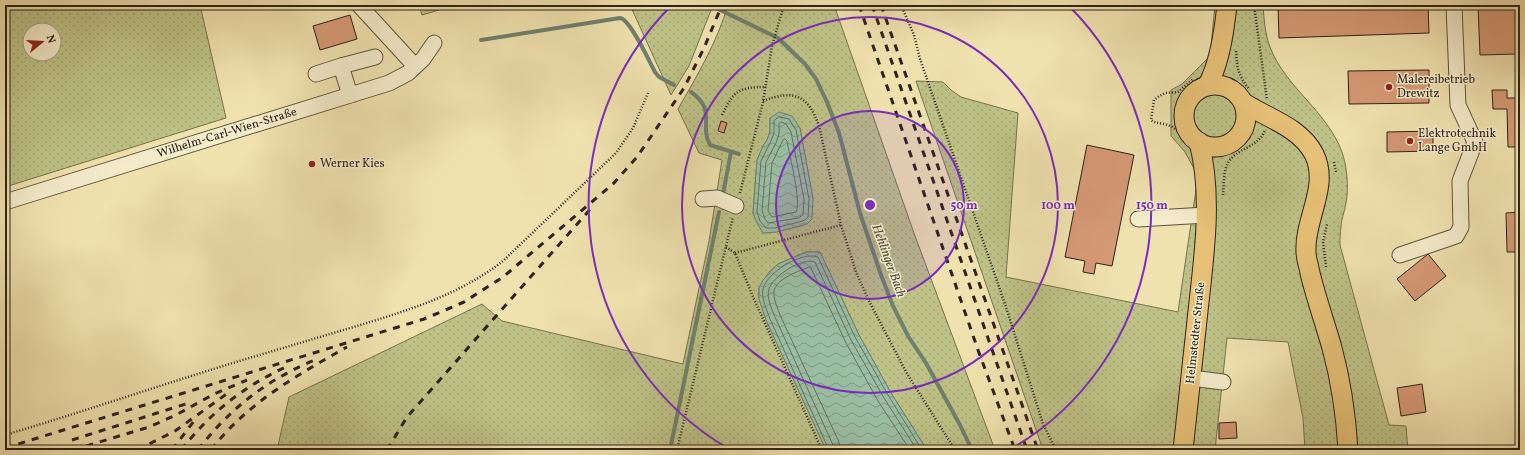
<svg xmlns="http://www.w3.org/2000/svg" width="1525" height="455" font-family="Vollkorn,serif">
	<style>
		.grass { fill: url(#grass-dots); stroke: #767250; fill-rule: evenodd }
		.water { fill: url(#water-waves); stroke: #6f806d }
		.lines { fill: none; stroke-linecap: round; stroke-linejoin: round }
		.shore { stroke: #64705e; stroke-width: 1 }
		.stream { stroke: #6f806d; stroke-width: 4 }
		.building { fill: #d69975; stroke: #2e2218 }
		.minor-casing { stroke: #5e523e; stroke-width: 17 }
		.major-casing { stroke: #2e2218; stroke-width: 21 }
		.path { stroke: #2e2218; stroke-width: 2.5; stroke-dasharray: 1 2; stroke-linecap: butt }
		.minor { stroke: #f5eccb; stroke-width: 15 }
		.major { stroke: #e8c178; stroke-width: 19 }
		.rail { stroke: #2e2218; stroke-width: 3; stroke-dasharray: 7 7; stroke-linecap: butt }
		.ring { fill: none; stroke: #7b2cbf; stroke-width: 2 }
		.poi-dot { fill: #8f2418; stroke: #f5eccb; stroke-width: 1.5 }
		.labels { text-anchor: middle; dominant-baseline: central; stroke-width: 3; stroke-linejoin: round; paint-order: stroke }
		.poi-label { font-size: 12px; fill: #2e2218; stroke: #f5eccb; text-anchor: start }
		.street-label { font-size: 12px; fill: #2e2218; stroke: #f5eccb }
		.water-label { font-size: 13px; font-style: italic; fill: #4f5142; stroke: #f5eccb }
		.centre { fill: #7b2cbf; stroke: #f5eccb; stroke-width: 2 }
		.ring-label { font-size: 12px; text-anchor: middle; font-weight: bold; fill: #7b2cbf; stroke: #f5eccb; stroke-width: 3; stroke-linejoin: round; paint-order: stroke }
	</style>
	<defs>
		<pattern id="grass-dots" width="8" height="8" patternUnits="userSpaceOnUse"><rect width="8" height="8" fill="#bec287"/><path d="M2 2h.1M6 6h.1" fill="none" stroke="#a4a674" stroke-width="1.8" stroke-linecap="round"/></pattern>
		<pattern id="water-waves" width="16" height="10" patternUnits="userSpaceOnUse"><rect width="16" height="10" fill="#9bbfa5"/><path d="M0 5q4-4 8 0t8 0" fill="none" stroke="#7f9b85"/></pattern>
	</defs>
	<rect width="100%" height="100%" fill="#f0e2af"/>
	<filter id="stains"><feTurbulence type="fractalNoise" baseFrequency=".005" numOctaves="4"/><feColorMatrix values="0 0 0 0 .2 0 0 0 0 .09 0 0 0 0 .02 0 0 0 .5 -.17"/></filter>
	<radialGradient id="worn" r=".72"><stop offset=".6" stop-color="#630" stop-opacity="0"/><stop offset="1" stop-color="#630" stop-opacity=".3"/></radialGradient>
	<g class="grass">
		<path d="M5 5H200L226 118 5 187ZM30 30H54V54H30Z"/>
		<path d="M419 5H442L439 10 422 15Z"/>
		<path d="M630 5H713L689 66 671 95Z"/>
		<path d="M728 5H834L915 236 995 450H927L891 393 859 335 820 252H806L778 264 769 272 759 288V298L766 320 826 450H277L289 397 482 304 502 321 683 364 709 241 722 160 699 153 678 109C697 76 717 42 728 5ZM770 118 800 128 813 199 800 226 776 232 763 233 753 213 757 160 763 146 767 140 770 132Z"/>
		<path d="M1215 5H1263C1264 19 1265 34 1270 47 1285 87 1327 111 1342 152 1347 167 1349 187 1346 203 1345 211 1341 219 1341 227 1340 233 1340 239 1340 245L1389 425 1406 426 1408 450H1305L1303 418 1288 342 1227 338 1215 450H1043L916 81 943 82 951 90 961 97 1018 113 1006 277 1178 312 1198 176 1185 152 1171 136V90L1182 84 1210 56Z"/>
	</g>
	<g class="water">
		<path d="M779 112 792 116 800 128 813 199 812 219 807 224 800 226 776 232 763 233 757 223 753 213 757 160 763 146 767 140 770 132V118Z"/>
		<path d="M806 252H820L859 335 891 393 927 450H826L766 320 759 299V288L763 280 778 264Z"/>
	</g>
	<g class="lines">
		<g class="shore">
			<path d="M779 117 789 119 796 130 809 199 808 217 805 220 799 222 775 228H766L760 221 757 212 761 161 771 141 774 133V121Z"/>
			<path d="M781 122 786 124 791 132 804 199 803 215 798 218 768 223 765 219 762 211 766 162 776 143 779 134V124Z"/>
			<path d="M785 139 787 141C789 154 802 203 796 212L772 217 768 211 772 163 783 140Z"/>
			<path d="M829 450 770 319C767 310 761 299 763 289 767 272 802 251 818 257L855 337 888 395 922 450"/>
			<path d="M834 450 833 445 775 317C772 309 766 298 769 289 773 276 802 257 815 262L851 340 884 398 917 450"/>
			<path d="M840 450 839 442 780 315C778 309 775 303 774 296 771 280 797 272 809 267L811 268 846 343 878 401 910 450"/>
		</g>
		<g class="stream">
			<path d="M710 5 778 38 805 64 816 79 827 102 839 133 860 213 881 275 893 306 908 336 926 363 960 425 972 450"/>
			<path d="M481 40 620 18C630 19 649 61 655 72L659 77 674 85"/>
			<path d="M691 92C717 110 699 126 710 145L739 154"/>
			<path d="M723 194 731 152"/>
			<path d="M670 450 719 212"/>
		</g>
	</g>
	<g class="building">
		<path d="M1309 5H1428L1429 33 1279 38 1278 6Z"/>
		<path d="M1478 5H1516L1518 54 1480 55Z"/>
		<path d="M350 15 357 39 320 50 313 26Z"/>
		<path d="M1429 70V103L1349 104 1348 71Z"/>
		<path d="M1492 90H1507V98H1520V147H1508L1507 109H1493Z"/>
		<path d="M721 121 727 123 724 133 718 131Z"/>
		<path d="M1433 131V151L1387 152V132Z"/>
		<path d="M1087 145 1134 155 1112 266 1096 263 1094 274 1083 272 1085 261 1065 257Z"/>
		<path d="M1520 212V252H1507L1506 213Z"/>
		<path d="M1428 254 1446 276 1415 301 1397 279Z"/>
		<path d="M1422 384 1426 412 1401 416 1397 388Z"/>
		<path d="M1236 422 1237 438 1219 439V423Z"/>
	</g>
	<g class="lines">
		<g class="minor-casing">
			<g id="minor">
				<path d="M359 5 415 66"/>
				<path d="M316 74 341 66"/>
				<path d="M350 95 341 66 375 57"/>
				<path d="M703 199 717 198 736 206"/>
				<path d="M5 202 389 83 408 73 423 59 434 43"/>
				<path d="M1138 219 1206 215"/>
				<path d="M1400 255 1456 236 1461 227 1460 181 1475 142 1458 105 1454 5"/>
				<path d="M1191 378 1223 382"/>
			</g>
		</g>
		<g class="major-casing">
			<g id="major">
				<circle cx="1215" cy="116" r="31"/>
				<path d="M1208 85C1220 61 1224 32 1227 5"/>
				<path d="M1244 103C1267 118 1300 127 1314 154 1330 186 1304 219 1306 252 1306 259 1309 266 1310 273 1316 298 1325 323 1332 348 1341 381 1346 416 1348 450"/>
				<path d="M1183 450C1188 404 1193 357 1198 311 1204 256 1213 196 1199 142"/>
			</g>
		</g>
		<g class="path">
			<path d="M901 5 914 35 920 59 1006 307 1043 424 1056 450"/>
			<path d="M1254 5 1267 100"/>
			<path d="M1236 51C1237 68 1238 75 1249 89"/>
			<path d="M763 101C794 89 808 95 819 126L841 225 856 272 868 299 906 372 955 450"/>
			<path d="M722 115C734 91 738 87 766 87"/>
			<path d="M1185 140C1179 132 1174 126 1164 124 1159 123 1155 123 1151 120L1154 100 1158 97 1165 93 1178 92 1193 79"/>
			<path d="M1334 162 1336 172"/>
			<path d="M740 193 763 102 772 46 784 5"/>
			<path d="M1223 195C1224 185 1223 172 1228 163 1236 148 1260 147 1265 130"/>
			<path d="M726 247 735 253 754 299 822 450"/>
			<path d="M735 253 841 225"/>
			<path d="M1326 267 1323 242 1327 224"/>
			<path d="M5 435C89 410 172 381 256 356 290 346 323 336 357 326 409 310 459 295 503 261L616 153 633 128 648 93"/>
			<path d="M677 450 733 217"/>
		</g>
		<use href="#minor" class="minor"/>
		<use href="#major" class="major"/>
		<g class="rail">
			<path d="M859 5 978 350 1015 450"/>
			<path d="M872 5 1027 450"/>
			<path d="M881 5 1038 450"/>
			<path d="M72 440 192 402"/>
			<path d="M5 448 424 319 464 302 503 277 613 184 637 157 684 88 704 48 722 5"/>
			<path d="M73 450 149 427 176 415 214 394 247 380"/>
			<path d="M137 450 175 431 228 393"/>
			<path d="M172 450 194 421"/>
			<path d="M181 450C212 411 244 386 290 365"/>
			<path d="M198 450C229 409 268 379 315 360"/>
			<path d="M211 450C246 404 297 375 347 347"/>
			<path d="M387 450 407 417 593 206"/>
		</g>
	</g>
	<circle cx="870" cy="205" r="94" fill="#7b2cbf" fill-opacity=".12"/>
	<g class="ring">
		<circle cx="870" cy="205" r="94"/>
		<circle cx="870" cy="205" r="188"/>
		<path d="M729 449A282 282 0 0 1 671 6M1069 6A282 282 0 0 1 1011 449"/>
	</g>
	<g class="poi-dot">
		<circle cx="1389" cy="87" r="4"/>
		<circle cx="1410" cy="141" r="4"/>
		<circle cx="312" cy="164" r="4"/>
	</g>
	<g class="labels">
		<g class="poi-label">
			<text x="1397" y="80">Malereibetrieb<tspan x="1397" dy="14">Drewitz</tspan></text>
			<text x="1418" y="134">Elektrotechnik<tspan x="1418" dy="14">Lange GmbH</tspan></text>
			<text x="320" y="164">Werner Kies</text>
		</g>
		<g class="street-label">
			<text transform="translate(227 133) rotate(-17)">Wilhelm-Carl-Wien-Straße</text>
			<text transform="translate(1196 333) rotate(-84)">Helmstedter Straße</text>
		</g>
		<g class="water-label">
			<text transform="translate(888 261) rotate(70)">Hehlinger Bach</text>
		</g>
	</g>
	<circle cx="870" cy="205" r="6" class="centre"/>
	<g class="ring-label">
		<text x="964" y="209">50 m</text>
		<text x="1058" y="209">100 m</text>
		<text x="1152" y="209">150 m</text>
	</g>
	<rect width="1525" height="455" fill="none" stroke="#f0e2af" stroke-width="20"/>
	<rect x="6" y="6" width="1513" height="443" fill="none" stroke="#2e2218" stroke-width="2"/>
	<rect x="10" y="10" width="1505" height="435" fill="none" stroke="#2e2218"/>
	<g transform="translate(42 42) rotate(72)"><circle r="19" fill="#f5eccb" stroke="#a59b83"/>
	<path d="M0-3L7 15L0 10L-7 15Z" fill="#8f2418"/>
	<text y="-6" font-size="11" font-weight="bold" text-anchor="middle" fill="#2e2218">N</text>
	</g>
	<rect width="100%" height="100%" filter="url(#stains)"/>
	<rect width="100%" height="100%" fill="url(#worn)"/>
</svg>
